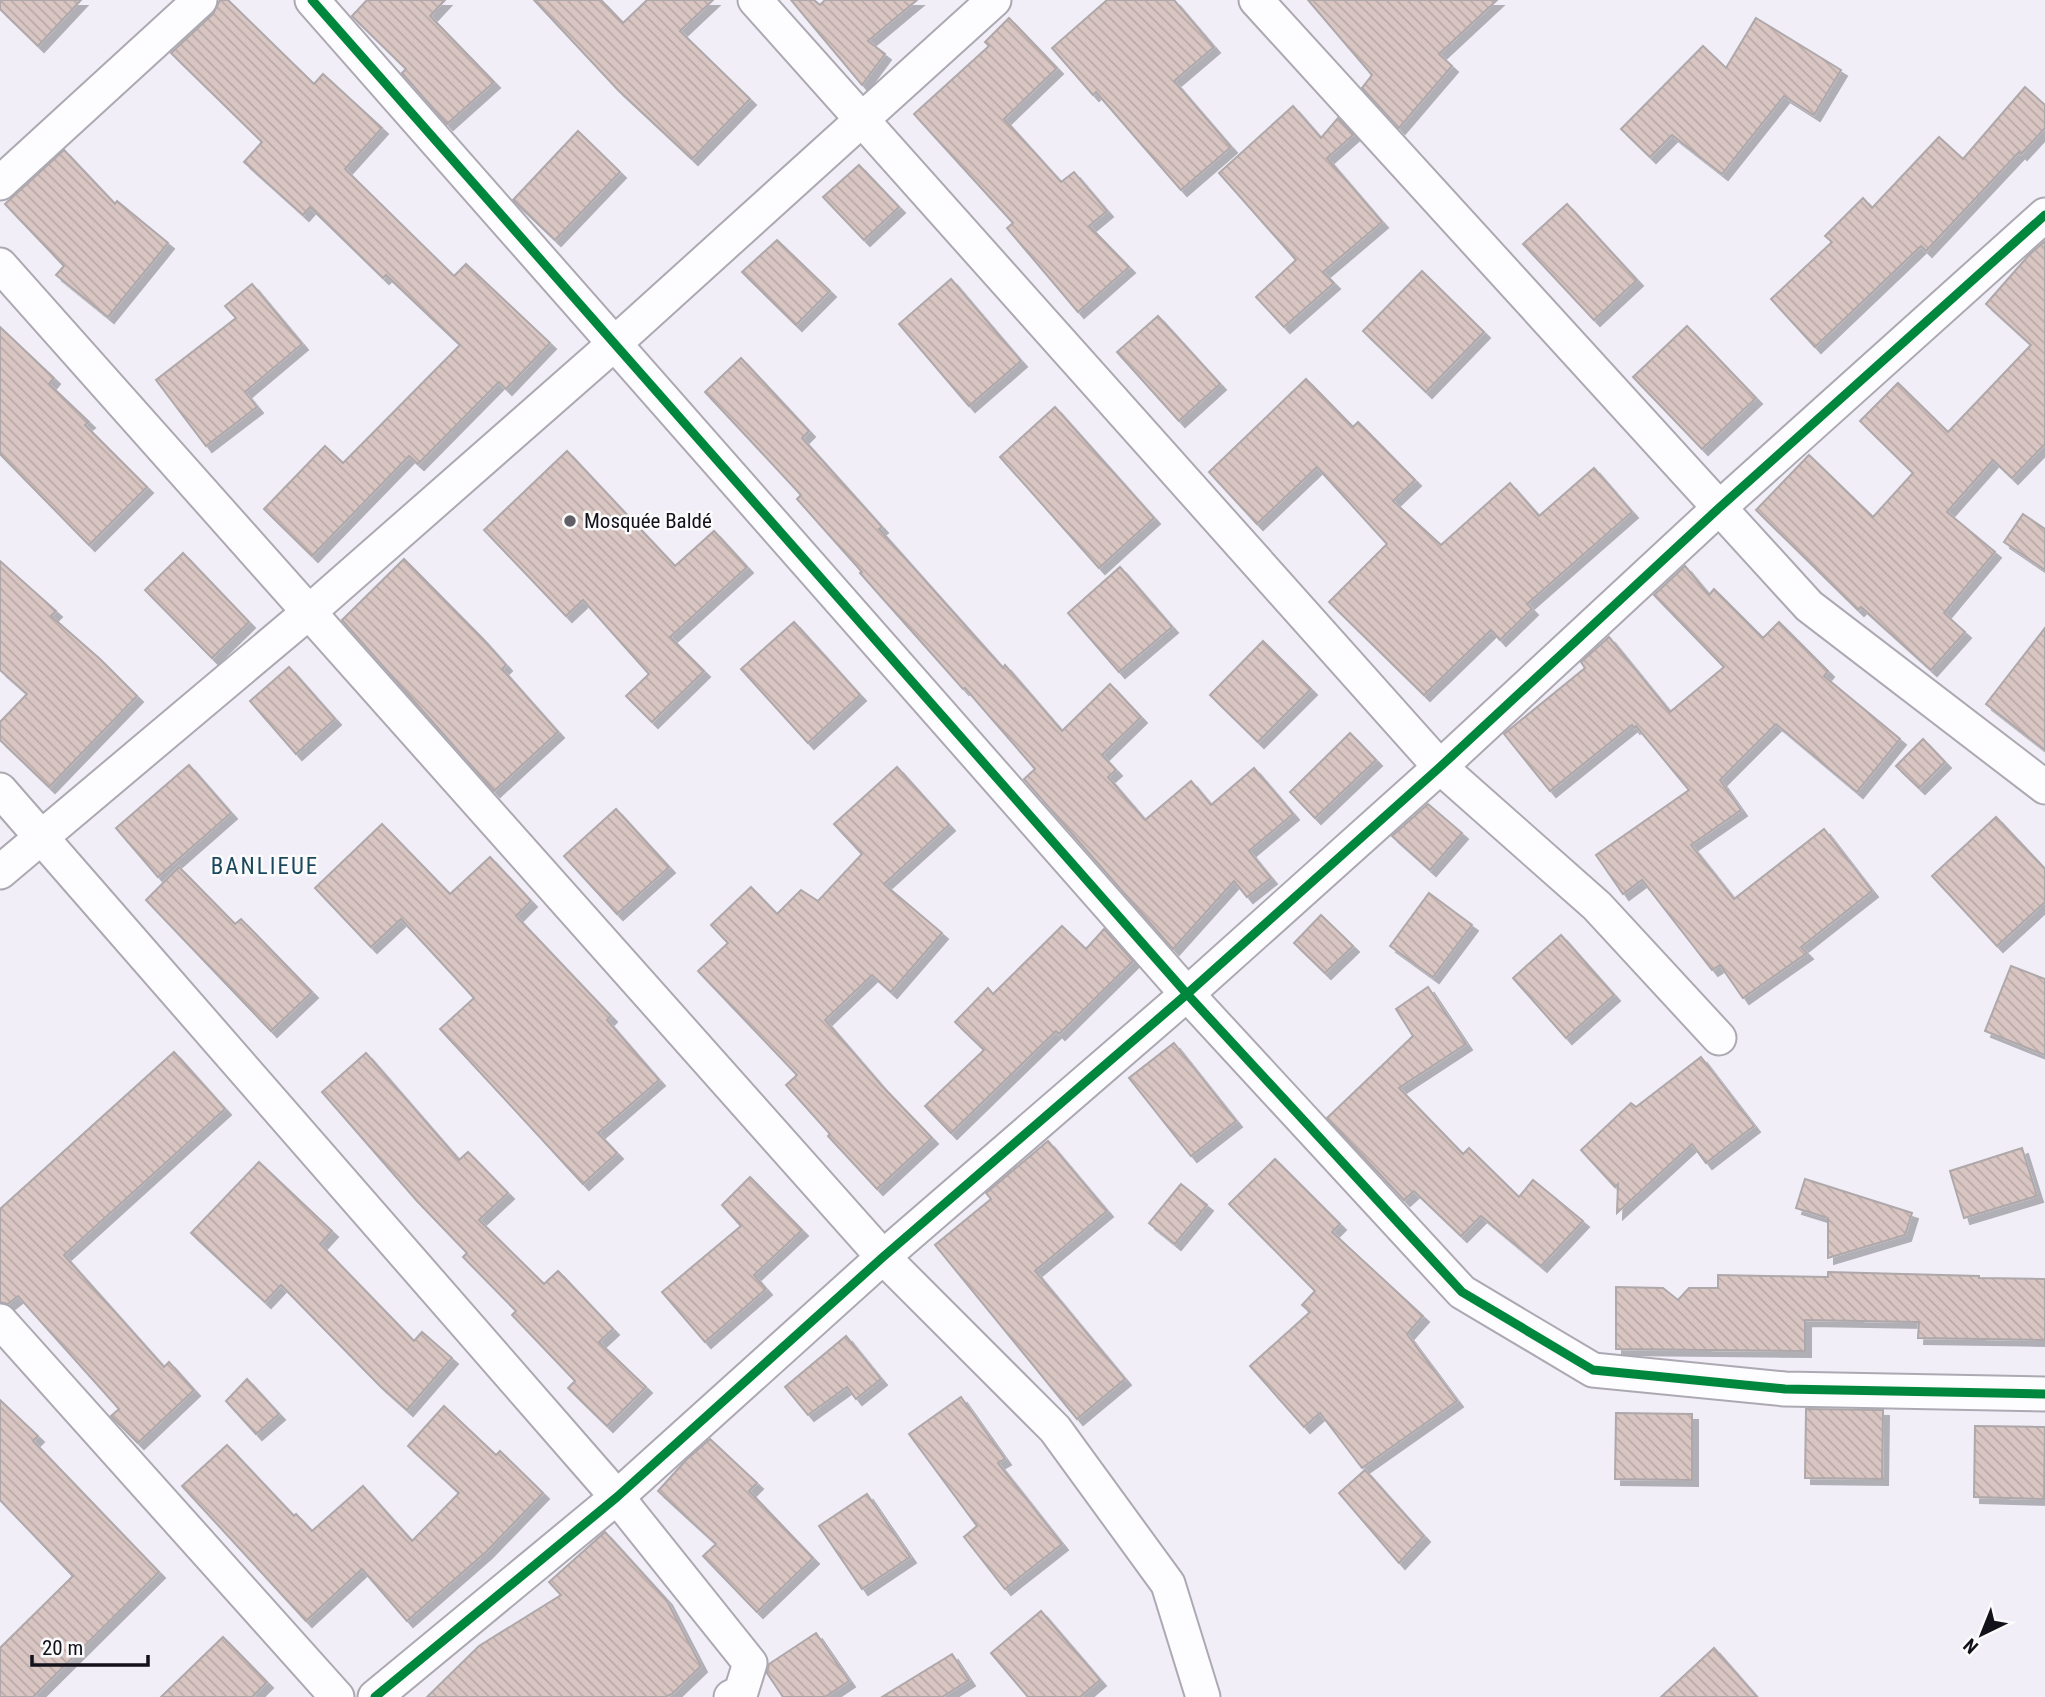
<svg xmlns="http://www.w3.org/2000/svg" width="2045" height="1697" font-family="'Roboto Condensed',sans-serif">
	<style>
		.building { fill: url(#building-back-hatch); stroke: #aea8aa; stroke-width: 2; filter: url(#shadow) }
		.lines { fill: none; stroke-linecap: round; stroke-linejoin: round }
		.minor-casing { stroke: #aca9b2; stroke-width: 37 }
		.minor { stroke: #fdfcfe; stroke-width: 33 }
		.cycleway-casing { stroke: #fbfbfb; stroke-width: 13 }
		.cycleway { stroke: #00873e; stroke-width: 9 }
		.poi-dot { fill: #615e68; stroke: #fbfbfb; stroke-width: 2.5 }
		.labels { text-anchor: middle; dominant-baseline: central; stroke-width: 5; stroke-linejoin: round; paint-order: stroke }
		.poi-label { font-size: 21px; fill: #13111a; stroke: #fbfbfb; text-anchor: start }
		.neighbourhood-label { font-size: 23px; letter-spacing: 2px; fill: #1b485d; stroke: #fbfbfb }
	</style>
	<defs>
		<pattern id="building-back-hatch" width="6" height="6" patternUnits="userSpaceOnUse" patternTransform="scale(1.75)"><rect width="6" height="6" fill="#d9c6c3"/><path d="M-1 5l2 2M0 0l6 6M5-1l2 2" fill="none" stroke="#b9a9a7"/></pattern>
		<filter id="shadow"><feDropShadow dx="6" dy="6" stdDeviation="0" flood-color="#0004"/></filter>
	</defs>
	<rect width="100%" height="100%" fill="#f1eef8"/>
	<g class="building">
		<path d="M0 0H81L38 46 0 9Z"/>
		<path d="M220 0H228L314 84 323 74 382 128 345 169 454 276 466 264 550 343 506 389 499 382 418 464 409 456 312 556 264 509 325 446 343 463 460 345 386 275 383 278 310 207 303 215 244 162 262 142 171 53 213 14Z"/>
		<path d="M367 0H445L430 16 494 82 447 124 402 73 406 69 352 16Z"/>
		<path d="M534 0H601L623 23 647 0H713L680 31 750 99 692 159 618 90Z"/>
		<path d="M791 0H814L820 5 825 0H917L868 41 885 54 862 85Z"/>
		<path d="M1107 0H1174L1214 47 1174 81 1231 147 1181 190 1096 92 1093 95 1052 48Z"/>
		<path d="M1308 0H1497L1439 54 1452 66 1399 128 1362 88 1372 75Z"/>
		<path d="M1009 18 1057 68 1004 119 1061 182 1074 172 1107 211 1089 226 1129 267 1078 312 1007 228 1013 223 914 114 989 46 985 42Z"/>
		<path d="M1756 18 1841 70 1814 115 1784 96 1722 174 1672 135 1650 157 1621 129 1703 46 1726 68Z"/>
		<path d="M2025 87 2045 105V128L2021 154 2019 152 1926 251 1921 246 1815 347 1771 299 1832 242 1825 236 1863 198 1872 208 1939 137 1963 159Z"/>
		<path d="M1293 106 1321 138 1338 118 1353 135 1327 158 1382 222 1323 272 1334 283 1284 327 1256 297 1296 260 1219 173Z"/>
		<path d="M578 131 620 172 555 240 513 200Z"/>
		<path d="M64 150 115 204 117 201 168 243 108 317 56 275 64 266 5 204Z"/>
		<path d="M859 165 899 207 864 240 823 197Z"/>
		<path d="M1567 204 1637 280 1594 320 1523 244Z"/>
		<path d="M777 240 830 291 796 325 742 272Z"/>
		<path d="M2045 241V444L2012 478 1993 460 1947 512 1995 552 1944 613 1965 632 1931 670 1861 607 1858 610 1756 510 1809 455 1873 517 1913 473 1860 421 1898 383 1948 432 2031 345 1986 304 2029 255Z"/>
		<path d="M1422 271 1484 332 1426 392 1363 331Z"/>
		<path d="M951 279 1021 361 969 406 899 324Z"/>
		<path d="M252 284 302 344 245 392 257 407 206 446 156 380 236 318 225 306Z"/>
		<path d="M1158 316 1220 384 1179 421 1117 352Z"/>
		<path d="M1687 326 1756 398 1702 449 1633 377Z"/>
		<path d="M0 327 54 378 49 384 89 422 85 425 147 487 89 545 0 454Z"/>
		<path d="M741 358 809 431 802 438 882 527 879 529 1003 668 1005 665 1062 731 1110 684 1141 717 1102 755 1116 770 1108 777 1145 820 1191 781 1211 805 1254 768 1293 814 1249 851 1271 878 1247 897 1234 881 1173 949 1024 779 1035 769 965 688 963 689 860 573 862 572 797 499 801 495 705 392Z"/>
		<path d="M1306 379 1353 427 1358 422 1415 480 1393 501 1441 545 1510 483 1539 516 1594 468 1632 512 1527 604 1532 609 1500 640 1491 630 1424 695 1329 602 1387 544 1317 467 1257 524 1209 472Z"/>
		<path d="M1055 407 1154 518 1099 568 1000 457Z"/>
		<path d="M567 451 675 566 714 531 747 567 670 637 704 671 652 722 626 696 649 674 583 600 566 616 484 530Z"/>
		<path d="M2023 514 2045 529V570L2004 542Z"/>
		<path d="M183 553 249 622 212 658 145 590Z"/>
		<path d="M404 559 482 638 506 665 502 669 558 732 494 791 342 620Z"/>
		<path d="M0 561 56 611 51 616 100 659 137 696 49 787 0 740V722L27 694 0 670Z"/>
		<path d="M1685 566 1709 595 1714 589 1763 638 1779 622 1828 671 1824 676 1900 739 1857 792 1776 724 1720 780 1741 810 1691 845 1734 899 1824 829 1872 891 1801 947 1807 953 1743 998 1720 965 1712 970 1642 880 1623 894 1596 855 1689 790 1636 726 1634 728 1632 725 1550 791 1504 734 1585 668 1581 662 1609 637 1670 712 1724 667 1654 595Z"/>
		<path d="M1120 567 1172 627 1119 672 1068 613Z"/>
		<path d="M794 622 860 695 808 743 741 669Z"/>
		<path d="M2045 628V750L1986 704Z"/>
		<path d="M1263 641 1311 689 1258 742 1210 695Z"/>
		<path d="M289 667 335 719 296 754 250 701Z"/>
		<path d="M1350 733 1376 760 1315 818 1290 792Z"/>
		<path d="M1923 739 1945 762 1919 788 1896 766Z"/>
		<path d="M189 765 231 813 158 877 116 828Z"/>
		<path d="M897 767 949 825 884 884 942 933 891 992 872 975 825 1020 882 1086 932 1138 877 1189 828 1136 830 1134 786 1085 797 1075 698 971 728 943 711 925 751 887 777 914 801 890 818 901 862 854 834 824Z"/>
		<path d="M1428 804 1462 833 1430 870 1392 836Z"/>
		<path d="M616 809 669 867 617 914 564 856Z"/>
		<path d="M1996 817 2045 869V902L1997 946 1932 876Z"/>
		<path d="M382 824 450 894 490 857 531 901 516 916 611 1016 607 1020 659 1080 598 1133 617 1153 583 1184 440 1029 474 998 401 919 371 947 315 888Z"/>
		<path d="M179 867 235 924 241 919 312 992 271 1031 146 900Z"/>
		<path d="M1429 893 1472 925 1433 977 1390 946Z"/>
		<path d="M1321 915 1353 946 1325 973 1294 943Z"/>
		<path d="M1062 926 1086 949 1104 929 1133 961 1059 1034 1056 1031 951 1133 925 1106 984 1050 955 1022 988 988 993 994Z"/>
		<path d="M1561 935 1614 995 1566 1038 1513 978Z"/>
		<path d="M2011 966 2045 979V1055L1985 1031Z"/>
		<path d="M1428 987 1466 1044 1399 1088 1463 1154 1469 1148 1519 1197 1533 1180 1583 1221 1541 1266 1481 1216 1461 1236 1414 1191 1404 1200 1327 1118 1413 1036 1396 1009Z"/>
		<path d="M1174 1043 1236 1121 1191 1156 1129 1078Z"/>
		<path d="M174 1052 225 1109 64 1255 164 1367 169 1362 194 1390 138 1443 111 1416 119 1409 18 1296 8 1304 0 1302V1209Z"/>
		<path d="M366 1053 459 1160 468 1152 508 1193 479 1220 544 1284 558 1271 613 1329 599 1342 646 1387 607 1426 568 1388 575 1381 512 1315 516 1311 463 1257 467 1253 417 1201 322 1092Z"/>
		<path d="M1701 1057 1754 1126 1706 1163 1692 1144 1617 1213 1618 1184 1615 1187 1581 1150 1631 1103 1636 1107Z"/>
		<path d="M1048 1141 1107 1211 1035 1271 1125 1379 1077 1419 935 1245 991 1199 986 1193Z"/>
		<path d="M2022 1148 2037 1196 1964 1218 1950 1171Z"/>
		<path d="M1275 1159 1340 1224 1332 1232 1423 1316 1407 1334 1457 1401 1362 1468 1320 1413 1304 1427 1250 1366 1310 1312 1302 1305 1315 1291 1229 1204Z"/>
		<path d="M259 1162 332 1231 320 1244 414 1341 422 1332 452 1358 407 1410 380 1386 281 1285 265 1302 191 1233Z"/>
		<path d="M750 1177 802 1230 754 1275 766 1289 705 1342 662 1292 741 1226 722 1205Z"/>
		<path d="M1805 1179 1912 1213 1905 1235 1828 1258V1218L1796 1208Z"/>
		<path d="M1181 1184 1207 1205 1175 1244 1149 1223Z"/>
		<path d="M1828 1272 1979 1276V1278L2045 1279V1340L1918 1338 1919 1322 1805 1320V1351L1616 1349V1287L1663 1288 1678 1300 1689 1288H1718V1275L1828 1277Z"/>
		<path d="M846 1336 881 1379 856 1399 847 1387 808 1415 785 1387Z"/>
		<path d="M247 1379 279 1414 256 1434 226 1401Z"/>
		<path d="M961 1397 1005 1459 998 1463 1062 1544 1005 1589 964 1537 977 1526 909 1434Z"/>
		<path d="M0 1400 38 1436 33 1441 159 1572 33 1697H0V1648L73 1576 0 1500Z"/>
		<path d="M444 1406 496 1455 500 1451 543 1493 486 1552 407 1621 362 1569 306 1621 182 1486 227 1445 294 1516 296 1514 312 1531 363 1486 412 1541 459 1493 408 1446Z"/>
		<path d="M1806 1409 1883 1410 1882 1479 1805 1478Z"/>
		<path d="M1616 1413 1692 1414V1480L1615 1479Z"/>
		<path d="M1975 1426 2045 1427 2044 1499 1974 1497Z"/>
		<path d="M710 1439 757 1483 749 1491 813 1558 757 1612 703 1556 716 1544 658 1491 687 1459Z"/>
		<path d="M1365 1470 1424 1536 1399 1563 1339 1493Z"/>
		<path d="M867 1494 910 1557 862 1589 819 1526Z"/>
		<path d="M605 1532 666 1599 701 1666 672 1694 665 1697H427L479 1646 561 1595 549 1582Z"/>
		<path d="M1041 1611 1100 1680 1080 1697H1028L991 1653Z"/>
		<path d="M816 1633 849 1681 825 1697H783L767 1673 769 1664Z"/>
		<path d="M223 1637 267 1682 252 1697H161Z"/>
		<path d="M1714 1648 1757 1697H1661Z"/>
		<path d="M952 1654 969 1680 942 1697H882Z"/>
	</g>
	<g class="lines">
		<g class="minor-casing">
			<g id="minor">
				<path d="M312 0 1187 994 1462 1292 1593 1370 1785 1389 2045 1394"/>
				<path d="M755 0 1440 767 1597 906 1719 1038"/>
				<path d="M1256 0 1809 606 2045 787"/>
				<path d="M0 183 200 0"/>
				<path d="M0 265 883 1257 1055 1429 1168 1584 1203 1697"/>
				<path d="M0 790 617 1497 750 1663 741 1692 731 1697"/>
				<path d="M0 872 309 612 614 344 994 0"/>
				<path d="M0 1321 337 1697"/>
				<path d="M375 1697 617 1497 883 1257 1187 994 1440 767 1719 508 2045 215"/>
			</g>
		</g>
		<use href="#minor" class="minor"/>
		<g class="cycleway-casing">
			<g id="cycleway">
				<path d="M312 0 1187 994 1462 1292 1593 1370 1785 1389 2045 1394"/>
				<path d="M375 1697 617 1497 883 1257 1187 994 1440 767 1719 508 2045 215"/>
			</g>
		</g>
		<use href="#cycleway" class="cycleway"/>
	</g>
	<circle class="poi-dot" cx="570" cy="521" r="7"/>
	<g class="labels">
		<g class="poi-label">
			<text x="584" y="521">Mosquée Baldé</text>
		</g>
		<g class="neighbourhood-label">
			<text x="265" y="866">BANLIEUE</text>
		</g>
	</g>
	<g transform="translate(1982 1634) rotate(223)" stroke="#fbfbfb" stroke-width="5" paint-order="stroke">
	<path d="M0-5L12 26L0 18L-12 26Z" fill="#13111a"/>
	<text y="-10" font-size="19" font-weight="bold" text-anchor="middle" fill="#13111a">N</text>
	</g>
	<path d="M32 1655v10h116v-10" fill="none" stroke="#13111a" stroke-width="3.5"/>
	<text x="42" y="1655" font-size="21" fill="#13111a" stroke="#fbfbfb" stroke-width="5" paint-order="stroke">20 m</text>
</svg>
